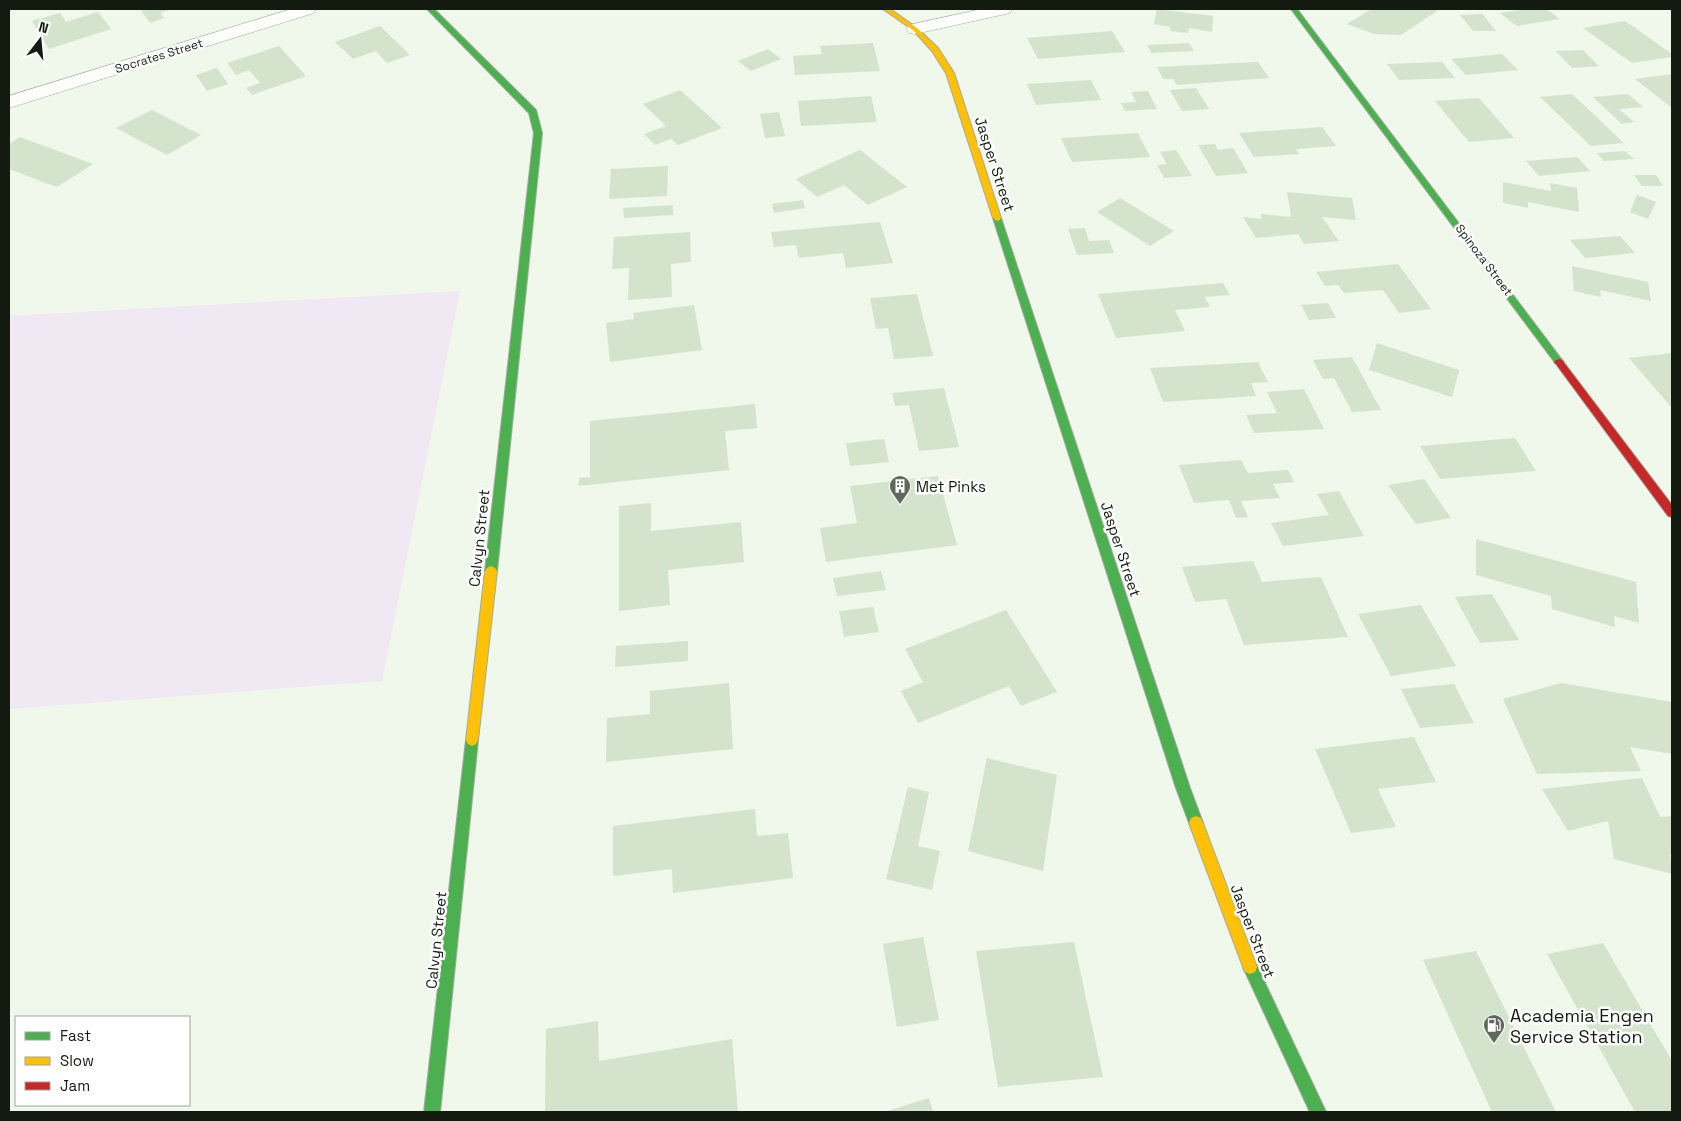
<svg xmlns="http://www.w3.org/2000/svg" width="1681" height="1121" font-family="'Space Grotesk',sans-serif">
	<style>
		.green { fill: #f0e8f3 }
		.building { fill: #d3e3cc }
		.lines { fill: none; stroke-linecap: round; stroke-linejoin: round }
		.street-casing { stroke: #a2aa9f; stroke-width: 1 }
		.fast-casing { stroke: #a2aa9f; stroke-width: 2 }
		.slow-casing { stroke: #a2aa9f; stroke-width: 2 }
		.jam-casing { stroke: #a2aa9f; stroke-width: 2 }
		.street { fill: #fdfefc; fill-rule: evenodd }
		.fast { fill: #4caf50; fill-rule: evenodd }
		.slow { fill: #ffc107; fill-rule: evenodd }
		.jam { fill: #c62828; fill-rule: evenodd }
		.labels { text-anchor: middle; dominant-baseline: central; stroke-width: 5; stroke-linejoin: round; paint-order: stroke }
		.far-street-label { font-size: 12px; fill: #131a0f; stroke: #fff }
		.street-label { font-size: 15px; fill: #131a0f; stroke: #fff }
		.poi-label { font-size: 15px; fill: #131a0f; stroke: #fff; text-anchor: start }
		.near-poi-label { font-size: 18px; fill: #131a0f; stroke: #fff; text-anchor: start }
	</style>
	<rect width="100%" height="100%" fill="#eff8eb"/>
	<path class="green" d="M460 291 382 681 9 709V316Z"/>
	<g class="building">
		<path d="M140 9H172L160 13 164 18 150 23Z"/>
		<path d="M1157 9 1213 16 1212 32 1189 28 1188 33 1170 31V27L1154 24Z"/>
		<path d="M1372 9H1434L1438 10 1401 35 1374 34 1347 24Z"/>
		<path d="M1526 9H1546L1560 19 1517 26 1500 13Z"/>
		<path d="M98 12 111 29 49 49 32 21 60 13 66 22Z"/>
		<path d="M1482 14 1496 31H1473L1460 15Z"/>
		<path d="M1625 21 1672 54V57L1632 63 1583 28Z"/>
		<path d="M380 26 410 55 387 63 376 51 353 59 335 42Z"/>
		<path d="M1112 31 1125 52 1038 59 1027 38Z"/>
		<path d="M873 43 880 71 795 75 793 56 822 54 820 46Z"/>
		<path d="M1189 43 1194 51 1151 53 1147 45Z"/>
		<path d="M279 46 306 76 252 95 246 88 260 83 249 70 236 75 227 63Z"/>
		<path d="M768 49 781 59 751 71 738 61Z"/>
		<path d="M1583 50 1599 66 1572 68 1556 51Z"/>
		<path d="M1502 54 1518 70 1466 75 1451 59Z"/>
		<path d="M1258 62 1269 78 1177 85 1173 79H1163L1157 67Z"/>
		<path d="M1442 62 1455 78 1399 80 1387 64Z"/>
		<path d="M217 68 228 84 207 91 196 75Z"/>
		<path d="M1672 74V108L1635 79Z"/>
		<path d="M1091 80 1101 100 1036 105 1027 84Z"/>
		<path d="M1196 88 1209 109 1182 111 1170 90Z"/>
		<path d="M680 90 722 128 678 145 671 139 655 145 644 134 666 126 643 104Z"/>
		<path d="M1148 91 1157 109 1125 111 1121 103 1136 102 1131 92Z"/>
		<path d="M1572 94 1624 143 1591 146 1540 97Z"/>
		<path d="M1628 94 1643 107 1619 109 1634 122 1622 124 1593 97Z"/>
		<path d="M871 96 877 122 801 126 798 101Z"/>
		<path d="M1479 98 1514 138 1469 142 1435 101Z"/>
		<path d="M152 110 201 135 167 155 116 128Z"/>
		<path d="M779 112 785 136 765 138 760 114Z"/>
		<path d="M1322 127 1336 146 1296 149 1299 154 1254 157 1239 133Z"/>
		<path d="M1138 133 1150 157 1072 162 1061 138Z"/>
		<path d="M20 137 93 164 57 187 9 169V144Z"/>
		<path d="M1215 144 1218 150 1233 148 1248 173 1216 176 1198 145Z"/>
		<path d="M860 150 907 187 868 205 844 185 817 197 796 179Z"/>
		<path d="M1176 150 1192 176 1164 178 1157 165 1167 164 1160 152Z"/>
		<path d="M1625 151 1634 159 1604 161 1597 153Z"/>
		<path d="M1577 157 1590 171 1539 176 1526 161Z"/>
		<path d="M668 166 667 196 609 199 611 169Z"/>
		<path d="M1634 175H1656L1663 186H1642Z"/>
		<path d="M1503 182 1551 191 1550 183 1577 188 1579 212 1528 202V208L1503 203Z"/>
		<path d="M1287 192 1352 198 1356 220 1322 217 1339 241 1304 244 1298 234 1256 238 1243 217 1262 219 1261 214 1291 217Z"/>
		<path d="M1637 195 1656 202 1648 219 1630 212Z"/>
		<path d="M1120 198 1174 231 1150 246 1097 212Z"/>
		<path d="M803 200 805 208 774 213 772 204Z"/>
		<path d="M673 205V215L624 218 623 208Z"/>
		<path d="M880 222 893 263 846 268 843 253 799 258 796 245 774 247 771 232Z"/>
		<path d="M1085 228 1089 241 1109 240 1114 253 1077 255 1068 229Z"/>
		<path d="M690 232 691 262 671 264 672 297 628 300 629 268 612 269 614 237Z"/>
		<path d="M1620 236 1635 253 1585 258 1570 240Z"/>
		<path d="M1398 264 1431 309 1399 313 1383 290 1344 293 1338 285 1325 286 1316 272Z"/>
		<path d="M1572 266 1648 282 1651 301 1600 290 1601 297 1574 291Z"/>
		<path d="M1223 283 1230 295 1205 297 1210 307 1175 310 1185 331 1116 338 1098 294Z"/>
		<path d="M917 294 933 356 894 359 888 328 876 329 870 298Z"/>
		<path d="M1328 303 1336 318 1309 320 1301 305Z"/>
		<path d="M694 305 702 350 610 362 606 323 634 319 633 313Z"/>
		<path d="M1377 343 1459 370 1452 397 1369 370Z"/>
		<path d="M1672 353V408L1629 358Z"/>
		<path d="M1352 357 1381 410 1352 412 1334 378 1323 379 1313 360Z"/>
		<path d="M1258 362 1268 382 1251 383 1256 396 1163 402 1150 368Z"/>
		<path d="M944 388 959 447 919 451 909 405 895 406 892 393Z"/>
		<path d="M1304 389 1324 429 1254 433 1246 415 1277 413 1267 392Z"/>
		<path d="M755 404 757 428 725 431 729 470 578 486 579 478 590 477V421Z"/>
		<path d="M1515 438 1536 471 1440 479 1420 446Z"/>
		<path d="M884 439 889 462 850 466 846 443Z"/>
		<path d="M1241 460 1248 473 1288 470 1294 482 1273 484 1280 498 1241 501 1248 517 1236 518 1229 500 1194 503 1179 465Z"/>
		<path d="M938 476 957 545 826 562 820 528 857 523 850 486Z"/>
		<path d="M1424 479 1451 518 1416 524 1388 485Z"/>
		<path d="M1339 491 1364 536 1283 546 1271 523 1329 515 1317 494Z"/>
		<path d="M651 503V531L741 522 744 562 668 570 670 605 619 611V506Z"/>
		<path d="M1476 539 1636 582 1639 623 1614 616 1615 627 1552 609 1551 596 1476 575Z"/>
		<path d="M1253 561 1262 582 1321 577 1348 637 1244 645 1226 599 1195 602 1182 567Z"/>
		<path d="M881 571 886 590 837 596 833 578Z"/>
		<path d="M1492 594 1519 640 1480 643 1455 597Z"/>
		<path d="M1421 605 1456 666 1391 676 1358 614Z"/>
		<path d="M873 607 879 632 844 637 839 611Z"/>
		<path d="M1006 610 1057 692 1021 706 1009 686 918 723 901 691 923 682 905 649Z"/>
		<path d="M688 641V661L615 667 616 646Z"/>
		<path d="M729 683 733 749 606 762 607 718 650 714V691Z"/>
		<path d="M1561 683 1672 702V754L1630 747 1641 771 1537 774 1503 699Z"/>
		<path d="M1454 684 1474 723 1420 728 1401 689Z"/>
		<path d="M1414 737 1436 782 1378 789 1396 827 1351 833 1315 749Z"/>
		<path d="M987 758 1057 775 1043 871 968 851Z"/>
		<path d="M1642 778 1660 817 1672 816V855L1670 854 1672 874 1614 859 1608 821 1568 831 1542 789Z"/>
		<path d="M908 787 929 792 918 846 940 851 932 890 886 879Z"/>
		<path d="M755 809 757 836 788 833 793 878 673 893 672 869 613 876V826Z"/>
		<path d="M923 937 939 1020 897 1027 883 944Z"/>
		<path d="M1074 942 1103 1077 998 1087 976 951Z"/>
		<path d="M1603 943 1672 1061V1112H1635L1547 954Z"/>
		<path d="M1476 951 1556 1112H1492L1423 960Z"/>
		<path d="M598 1021 599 1061 732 1039 738 1112H545L546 1029Z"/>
		<path d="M929 1098 933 1112H884Z"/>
	</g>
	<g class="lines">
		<g class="street-casing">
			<g id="street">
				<path d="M291 9H316L314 13 9 108V96Z"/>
				<path d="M982 9H1012L1010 13 915 34 909 33 906 29 909 25Z"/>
			</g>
		</g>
		<g class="fast-casing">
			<g id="fast">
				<path d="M427 9H434L536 110 542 133 497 571 495 574H487L485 571 534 133 529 113Z"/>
				<path d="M1291 9H1297L1562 360 1564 362 1562 364H1556Z"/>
				<path d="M997 215 1001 218 1190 788 1203 823 1201 828 1196 830 1191 828 1176 788 993 218Z"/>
				<path d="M472 734 476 736 478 740 440 1112H424L466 740 468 736Z"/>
				<path d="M1250 960 1255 962 1326 1112H1310L1243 967 1245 962Z"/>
			</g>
		</g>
		<g class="slow-casing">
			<g id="slow">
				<path d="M883 9H890L917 28 938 48 954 73 1001 218 1000 220 997 221 993 218 946 73 932 51 913 30Z"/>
				<path d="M491 566 495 568 497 571 478 740 476 744 472 746 468 744 466 740 485 571 487 568Z"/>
				<path d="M1196 816 1201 818 1203 823 1257 967 1255 972 1250 974 1245 972 1243 967 1189 823 1191 818Z"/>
			</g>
		</g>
		<g class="jam-casing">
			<path id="jam" d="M1559 359 1562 360 1672 505V517L1668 516 1556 364 1554 362 1556 360Z"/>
		</g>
		<use href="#street" class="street"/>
		<use href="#fast" class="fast"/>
		<use href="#slow" class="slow"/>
		<use href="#jam" class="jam"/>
	</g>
	<defs>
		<g id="building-pin" transform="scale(1.125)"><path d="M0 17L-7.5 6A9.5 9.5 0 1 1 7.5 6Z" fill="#60685c" stroke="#fff"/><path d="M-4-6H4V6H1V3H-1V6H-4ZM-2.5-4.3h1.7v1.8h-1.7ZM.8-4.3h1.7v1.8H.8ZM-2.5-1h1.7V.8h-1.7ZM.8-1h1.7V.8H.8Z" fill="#fff"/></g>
		<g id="fuel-pin" transform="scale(1.125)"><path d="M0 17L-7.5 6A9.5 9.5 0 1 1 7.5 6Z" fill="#60685c" stroke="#fff"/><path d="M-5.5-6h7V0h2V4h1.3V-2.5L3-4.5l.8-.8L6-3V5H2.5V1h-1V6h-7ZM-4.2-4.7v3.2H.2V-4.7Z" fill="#fff"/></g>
	</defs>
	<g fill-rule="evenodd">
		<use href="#building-pin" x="900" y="486"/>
		<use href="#fuel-pin" x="1494" y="1025"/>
	</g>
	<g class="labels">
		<g class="far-street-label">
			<text transform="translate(159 56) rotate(-17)">Socrates Street</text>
			<text transform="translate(1484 260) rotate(53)">Spinoza Street</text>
		</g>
		<g class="street-label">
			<text transform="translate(995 164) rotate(72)">Jasper Street</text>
			<text transform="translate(479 538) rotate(-84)">Calvyn Street</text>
			<text transform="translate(1121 549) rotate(72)">Jasper Street</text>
			<text transform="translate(1253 931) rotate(69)">Jasper Street</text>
			<text transform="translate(436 940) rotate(-84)">Calvyn Street</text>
		</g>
		<g class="poi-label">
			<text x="916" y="486">Met Pinks</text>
		</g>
		<g class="near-poi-label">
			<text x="1510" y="1015">Academia Engen<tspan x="1510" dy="21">Service Station</tspan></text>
		</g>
	</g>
	<rect width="1681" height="1121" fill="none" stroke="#131a0f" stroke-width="20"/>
	<rect x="15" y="1016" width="175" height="90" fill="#ffffff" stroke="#a1a39f"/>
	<rect x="25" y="1032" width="25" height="8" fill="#4caf50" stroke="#a1a39f"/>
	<text x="60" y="1041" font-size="15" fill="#131a0f">Fast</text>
	<rect x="25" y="1057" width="25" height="8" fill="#ffc107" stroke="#a1a39f"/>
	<text x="60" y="1066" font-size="15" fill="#131a0f">Slow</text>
	<rect x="25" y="1082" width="25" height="8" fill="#c62828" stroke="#a1a39f"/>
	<text x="60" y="1091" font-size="15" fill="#131a0f">Jam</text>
	<g transform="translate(40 40) rotate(16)" stroke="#ffffff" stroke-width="4" paint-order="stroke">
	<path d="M0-4L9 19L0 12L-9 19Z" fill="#131a0f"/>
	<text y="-8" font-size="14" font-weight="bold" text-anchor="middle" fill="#131a0f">N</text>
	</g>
</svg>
